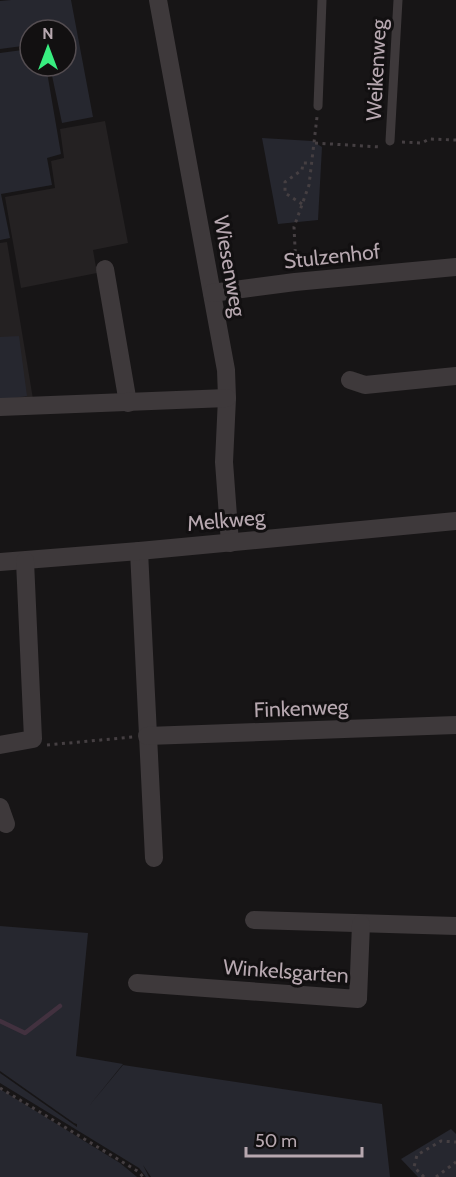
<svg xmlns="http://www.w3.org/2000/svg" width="456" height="1177" font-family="Cabin,sans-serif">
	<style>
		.built { fill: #242122 }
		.green { fill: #26272f }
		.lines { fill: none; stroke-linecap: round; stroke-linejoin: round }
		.stream { stroke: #42313f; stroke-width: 4.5 }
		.path { stroke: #453f42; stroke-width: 3; stroke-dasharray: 3 4.5; stroke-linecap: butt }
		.lane { stroke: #3e393b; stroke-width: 9 }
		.street { stroke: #3e393b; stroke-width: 18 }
		.labels { text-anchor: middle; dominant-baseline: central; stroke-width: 6; stroke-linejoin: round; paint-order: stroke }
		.street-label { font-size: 21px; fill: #b7a8b0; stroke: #121011 }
	</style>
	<rect width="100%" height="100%" fill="#171516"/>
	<g class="built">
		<path d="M105 121 128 243 93 250 97 273 21 288 5 197 55 188 51 161 64 158 60 129Z"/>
		<path d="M7 242 33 399 0 403V243Z"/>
	</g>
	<g class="green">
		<path d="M11 0H71L93 117 62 123 50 66H66V30H30V45L0 49V1Z"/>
		<path d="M30 49V66H46L61 154 47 158 52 185 1 194 10 238 0 240V53Z"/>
		<path d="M262 138 312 141 322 147 318 220 278 224Z"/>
		<path d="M19 336 27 396 0 400V337Z"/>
		<path d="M0 926 88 933 76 1056 123 1064 89 1106 123 1065 382 1104 390 1177H151L143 1165 149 1177H146L139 1168 0 1083V1073L77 1127V1124L82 1126 74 1123 0 1071Z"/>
		<path d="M0 1089 120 1163 137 1177H0Z"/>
		<path d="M451 1129 456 1134V1177H418L401 1159Z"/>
	</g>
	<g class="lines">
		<path class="stream" d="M0 1021 25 1033 60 1006"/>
		<g class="path">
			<path d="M402 142 422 143 429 139 456 140"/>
			<path d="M315 143 380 147"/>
			<path d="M302 204 285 193V182L302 170 303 163H311"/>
			<path d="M296 267 294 227 309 185 317 117"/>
			<path d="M47 745 133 737"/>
			<path d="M0 1088 139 1172 143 1177"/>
			<path d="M424 1177 414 1167 417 1155 441 1141 456 1142"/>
			<path d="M436 1177 456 1162"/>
		</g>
		<g class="lane">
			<path d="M318 106 322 0"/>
			<path d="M390 141 398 0"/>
		</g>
		<g class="street">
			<path d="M158 0 226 370 227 398 224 462 230 543"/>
			<path d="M105 269 128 403"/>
			<path d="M212 293 295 282 456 267"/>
			<path d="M350 380 365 385 456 376"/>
			<path d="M0 407 227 398"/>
			<path d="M139 551 154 858"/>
			<path d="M0 562 139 551 456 521"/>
			<path d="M147 736 456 725"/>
			<path d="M0 745 33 739 25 561"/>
			<path d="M0 807 6 824"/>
			<path d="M254 920 456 926"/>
			<path d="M137 983 358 999 361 924"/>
		</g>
	</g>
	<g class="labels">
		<g class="street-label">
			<text transform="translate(376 70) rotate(-87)">Weikenweg</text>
			<text transform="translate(332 256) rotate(-6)">Stulzenhof</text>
			<text transform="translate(230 266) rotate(80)">Wiesenweg</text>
			<text transform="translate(226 520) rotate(-5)">Melkweg</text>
			<text transform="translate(301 708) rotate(-2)">Finkenweg</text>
			<text transform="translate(286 971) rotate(4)">Winkelsgarten</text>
		</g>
	</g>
	<g transform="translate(48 48)"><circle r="28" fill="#121011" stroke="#544d51" stroke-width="1.5"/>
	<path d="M0-4.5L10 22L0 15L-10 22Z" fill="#38ed80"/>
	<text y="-9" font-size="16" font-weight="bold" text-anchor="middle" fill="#b7a8b0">N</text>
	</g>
	<path d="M246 1147v9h116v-9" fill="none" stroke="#b7a8b0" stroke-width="3"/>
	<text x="255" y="1147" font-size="18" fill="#b7a8b0" stroke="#121011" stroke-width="4.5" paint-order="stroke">50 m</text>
</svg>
